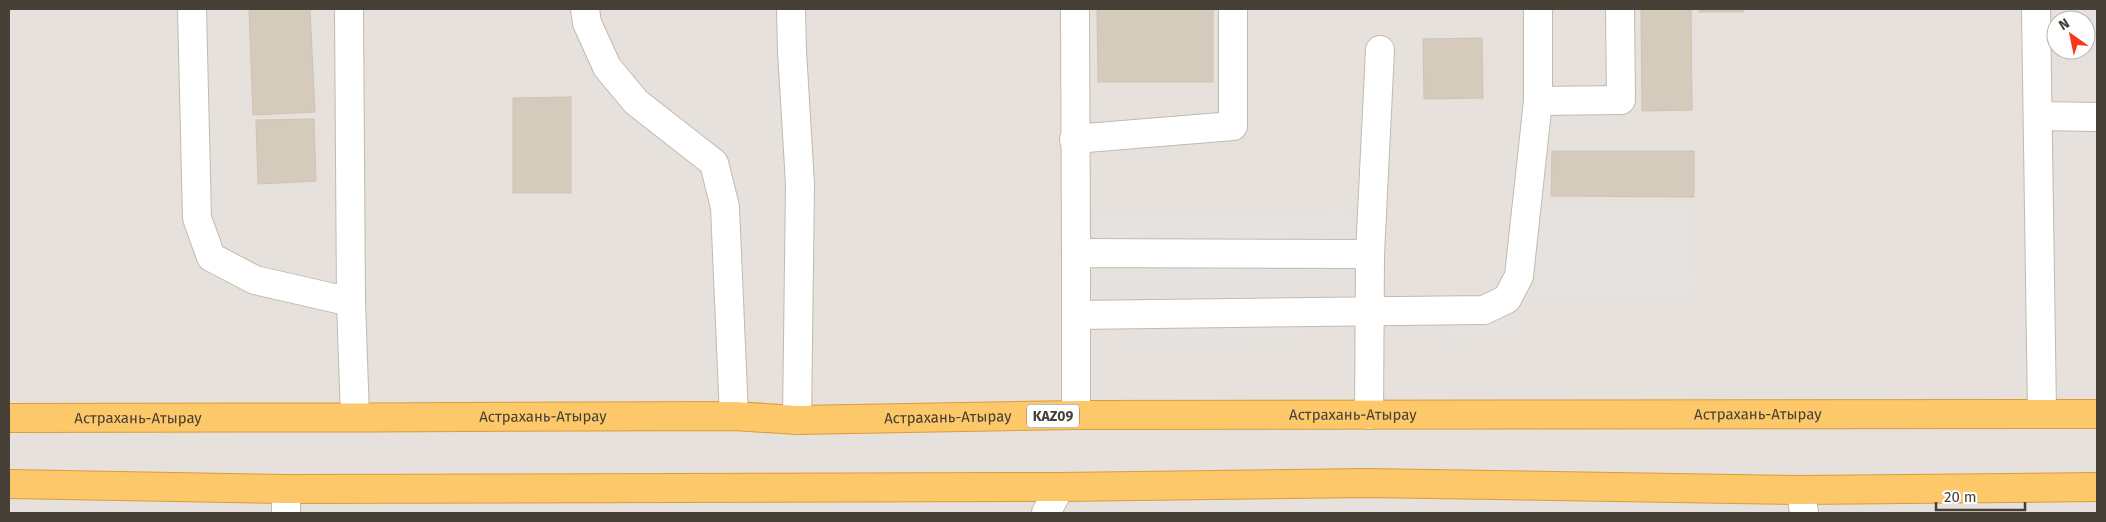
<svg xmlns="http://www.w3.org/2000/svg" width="2106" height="522" font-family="'Fira Sans',sans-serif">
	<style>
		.industrial { fill: #e6e1dc; fill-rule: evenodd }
		.parking { fill: #e5e2df }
		.building { fill: #d5cbbd; stroke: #d0c3b0 }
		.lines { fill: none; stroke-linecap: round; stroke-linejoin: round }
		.minor-casing { stroke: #c2baad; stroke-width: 30 }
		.highway-casing { stroke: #dc9c39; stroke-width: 30 }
		.minor { stroke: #fff; stroke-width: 28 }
		.highway { stroke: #fcc86a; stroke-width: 28 }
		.labels { text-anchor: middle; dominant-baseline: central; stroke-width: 4.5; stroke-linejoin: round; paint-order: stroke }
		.shield { fill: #fff; stroke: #7e7972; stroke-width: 1 }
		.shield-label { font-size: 14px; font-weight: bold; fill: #474036 }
		.street-label { font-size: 15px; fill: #474036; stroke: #fff }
	</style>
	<rect width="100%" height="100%" fill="#f4f0e8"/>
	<path class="industrial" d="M9 9H2097V513H9ZM2056 20H2086V50H2056Z"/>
	<g class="parking">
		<path d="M1691 208 1692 298 1537 299V210Z"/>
		<path d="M1348 212V281L1095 282 1094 213Z"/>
		<path d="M1302 292 1303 336 1133 339 1132 295Z"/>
		<path d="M1519 315V335L1446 337 1445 316Z"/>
	</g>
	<g class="building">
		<path d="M249 9H310L315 112 253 115Z"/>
		<path d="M1097 9H1213V82H1098Z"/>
		<path d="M1641 9H1691L1692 110 1642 111Z"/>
		<rect x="1699" y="9" width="44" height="3"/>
		<path d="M1482 38 1483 98 1424 99 1423 39Z"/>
		<path d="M571 97V193H513V98Z"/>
		<path d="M314 119 316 181 258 184 256 120Z"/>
		<path d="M1552 151H1694V197L1551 196Z"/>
	</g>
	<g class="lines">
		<g class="minor-casing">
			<g id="minor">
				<path d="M192 9 197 218 211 257 255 280 351 302"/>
				<path d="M349 9 351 302 355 417"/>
				<path d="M585 9 587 23 607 67 636 102 714 163 725 207 734 416"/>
				<path d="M791 9 792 51 800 184 797 420"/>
				<path d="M1075 9 1076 253"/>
				<path d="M2036 9 2042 413"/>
				<path d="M1538 101 1621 100 1620 9"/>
				<path d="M2038 116 2097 117"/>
				<path d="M1074 139 1233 126V9"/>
				<path d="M1370 254 1380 50"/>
				<path d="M1076 315 1484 310 1507 299 1519 276 1538 101V9"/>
				<path d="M1076 415V253L1370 254 1369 415"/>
				<path d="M1801 490 1804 513"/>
				<path d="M286 513V489"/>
				<path d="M1046 513 1060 487"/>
			</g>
		</g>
		<g class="highway-casing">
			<g id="highway">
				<path id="s1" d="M9 418C251 419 492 416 734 416L797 420 1076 415 2097 414"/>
				<path d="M9 484 286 489 1060 487 1366 483 1801 490 2097 487"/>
			</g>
		</g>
		<use href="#minor" class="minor"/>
		<use href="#highway" class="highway"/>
	</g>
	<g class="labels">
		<rect class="shield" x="1027" y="404.5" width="52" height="23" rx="4"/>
		<g class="shield-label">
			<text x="1053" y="416">KAZ09</text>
		</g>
		<g class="street-label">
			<text stroke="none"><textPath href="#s1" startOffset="1749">Астрахань-Атырау</textPath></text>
			<text stroke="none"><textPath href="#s1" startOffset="1344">Астрахань-Атырау</textPath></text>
			<text stroke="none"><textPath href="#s1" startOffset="534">Астрахань-Атырау</textPath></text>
			<text stroke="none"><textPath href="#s1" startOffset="939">Астрахань-Атырау</textPath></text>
			<text stroke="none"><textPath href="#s1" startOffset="129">Астрахань-Атырау</textPath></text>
		</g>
	</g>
	<rect width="2106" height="522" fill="none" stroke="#474036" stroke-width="20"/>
	<g transform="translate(2071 35) rotate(327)"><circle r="24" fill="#ffffff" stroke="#b5b3af"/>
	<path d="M0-4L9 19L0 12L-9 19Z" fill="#f8361a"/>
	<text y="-8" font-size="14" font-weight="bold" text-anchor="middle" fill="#474036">N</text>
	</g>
	<path d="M1936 502v8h89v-8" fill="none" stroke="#474036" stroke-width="2.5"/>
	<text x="1944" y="502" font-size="15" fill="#474036" stroke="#ffffff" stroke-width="4" paint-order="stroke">20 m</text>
</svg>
